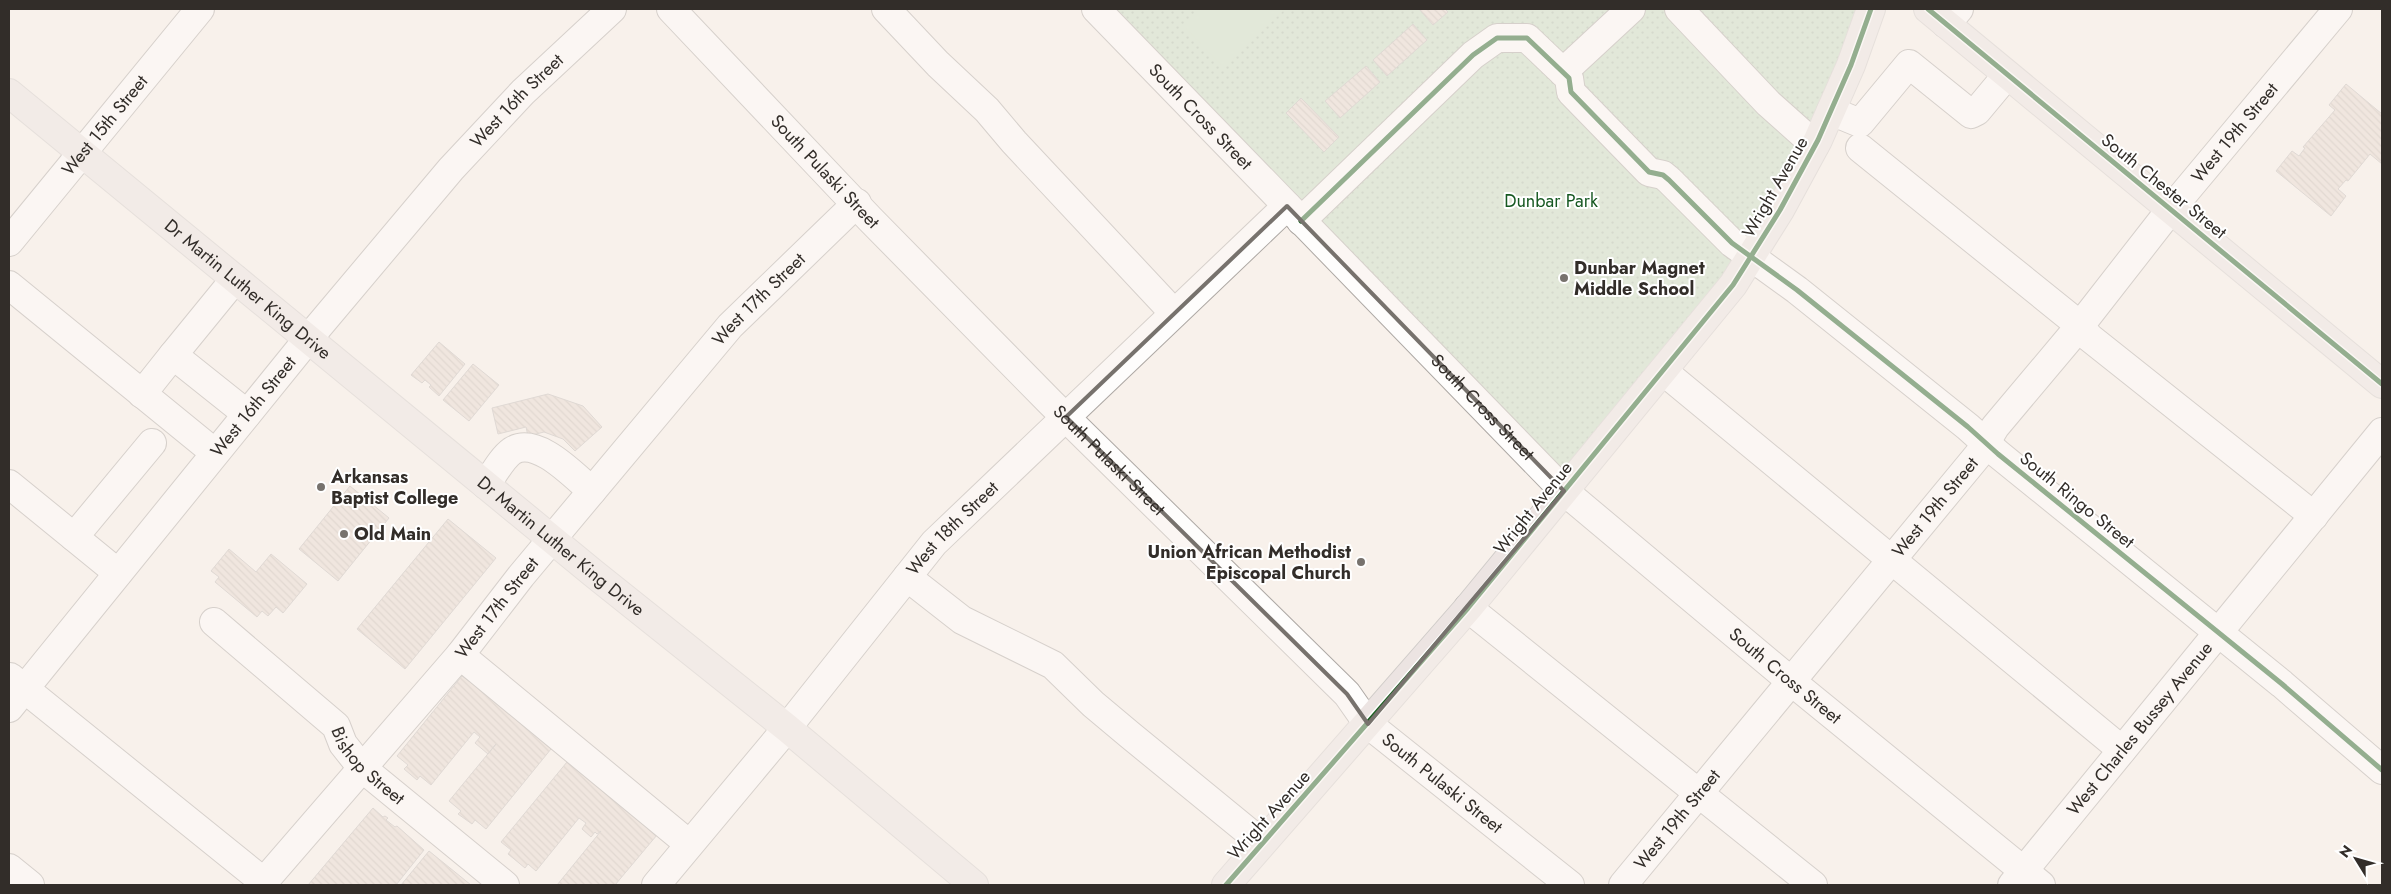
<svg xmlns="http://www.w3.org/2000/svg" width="2391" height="894" font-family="Jost,sans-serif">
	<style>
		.grass { fill: url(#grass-dots) }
		.pitch { fill: #c8ddc3 }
		.building { fill: url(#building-back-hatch); stroke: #c2bcb8 }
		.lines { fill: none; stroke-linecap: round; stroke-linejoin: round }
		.minor-casing { stroke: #aea9a5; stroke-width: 30 }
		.major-casing { stroke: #d0ccc9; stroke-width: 30 }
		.minor { stroke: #fefdfc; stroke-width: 28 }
		.major { stroke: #ece4e2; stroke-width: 28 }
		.cycleway-casing { stroke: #fff; stroke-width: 8 }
		.cycleway { stroke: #1b5e20; stroke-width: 5 }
		.marked { fill: none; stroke: #77726d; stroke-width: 4; stroke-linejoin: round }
		.poi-dot { fill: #77726d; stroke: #fff; stroke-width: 2 }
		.labels { text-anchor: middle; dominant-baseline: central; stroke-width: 4; stroke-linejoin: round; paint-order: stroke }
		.street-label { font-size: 18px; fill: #322d29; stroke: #fff }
		.park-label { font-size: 18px; fill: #165821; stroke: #fff }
		.poi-label { font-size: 18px; font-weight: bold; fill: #322d29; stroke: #fff; text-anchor: start }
	</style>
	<defs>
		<pattern id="grass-dots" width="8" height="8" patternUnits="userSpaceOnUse" patternTransform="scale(1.25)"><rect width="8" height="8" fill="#c8ddc3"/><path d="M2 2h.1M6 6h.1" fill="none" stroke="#acbea8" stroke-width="1.8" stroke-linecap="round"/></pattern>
		<pattern id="building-back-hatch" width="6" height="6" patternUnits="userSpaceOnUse" patternTransform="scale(1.25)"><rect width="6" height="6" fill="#e7dad0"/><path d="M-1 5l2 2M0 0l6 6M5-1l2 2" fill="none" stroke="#c7bbb3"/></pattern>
	</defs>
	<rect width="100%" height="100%" fill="#f8f1eb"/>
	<path class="grass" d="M1097 9H1868L1750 258 1564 491Z"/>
	<path class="pitch" d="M1199 9H1285L1224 68 1183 25Z"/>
	<g class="building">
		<path d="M1419 9H1445L1448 12 1433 25Z"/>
		<path d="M1413 24 1427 40 1387 76 1373 60Z"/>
		<path d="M1366 66 1380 82 1340 118 1325 101Z"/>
		<path d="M2346 84 2382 114V164L2370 154 2348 181 2346 180 2338 189 2346 196 2331 216 2276 171 2292 151 2299 156 2305 148 2303 147 2335 110 2329 105Z"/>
		<path d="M1301 98 1339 137 1324 152 1286 113Z"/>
		<path d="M439 342 465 364 439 396 429 387 431 385 425 380 422 383 411 375Z"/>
		<path d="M473 364 499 385 469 421 443 400Z"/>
		<path d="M548 394 583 406 602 427 575 451 563 439 544 432 528 436 526 427 498 434 492 408Z"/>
		<path d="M350 486 389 518 338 581 299 549Z"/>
		<path d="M448 519 496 558 405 669 357 629Z"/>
		<path d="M229 549 256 572 271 554 307 584 283 613 276 607 268 616 262 611 257 617 215 582 219 577 211 571Z"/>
		<path d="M462 676 491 697 490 698 493 701 497 696 526 719 521 724 523 726 525 724 551 749 486 829 475 820 472 824 458 814 461 811 449 801 496 744 488 754 475 743 480 737 474 732 431 785 420 776 417 780 404 769 408 765 397 756Z"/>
		<path d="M567 762 630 804 625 809 628 812 630 810 657 835 615 885H557L601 831 597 834 595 832 591 837 582 829 586 823 579 818 536 871 528 864 525 868 508 854 511 850 501 842Z"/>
		<path d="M373 808 383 817 385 816 388 818 386 820 395 827 397 826 424 850 396 885H308Z"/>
		<path d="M429 851 471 885H401Z"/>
	</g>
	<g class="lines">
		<g class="minor-casing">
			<g id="minor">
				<path id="s1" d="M671 9 870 219 1051 403 1347 694 1368 724 1570 885"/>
				<path d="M886 9 938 64 987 110 1014 142 1174 313"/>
				<path id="s2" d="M1096 9 1564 491 1792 682 2041 885"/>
				<path d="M1679 9 1768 103 1815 145"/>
				<path d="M1946 24 1959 9"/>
				<path d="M1563 72 1631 9"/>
				<path d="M1831 111 1860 123 1909 64 1971 114 1977 111 2007 75"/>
				<path d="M1860 148 2072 319 2090 338 2314 516"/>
				<path d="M1301 221 1473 55 1497 38H1527L1569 78 1571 92 1649 172 1663 175 1669 180 1732 243 1797 290 1968 427 1998 454 2282 684 2382 770"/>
				<path id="s3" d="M9 242 200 9"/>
				<path d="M235 279 173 355 247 414"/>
				<path d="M9 285 215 453"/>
				<path d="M1663 371 2122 750"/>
				<path d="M142 394 173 355"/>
				<path d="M9 484 118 573"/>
				<path d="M486 485C493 475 502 458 512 451 537 435 575 477 592 491"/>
				<path d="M74 537 152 443"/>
				<path d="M907 577 962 620 1053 665 1093 704 1130 735 1262 843"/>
				<path d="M1468 608 1813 885"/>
				<path id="s4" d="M214 622 336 726 343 744 362 768 505 885"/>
				<path d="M460 655 689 844"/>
				<path d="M10 677 264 882"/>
				<path id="s5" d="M9 708 308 339 451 169 523 92 612 9"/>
				<path d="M9 868 30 885"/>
				<path id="s6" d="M261 885 460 655 521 576 730 326 857 203"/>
				<path id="s7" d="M656 885 787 728 934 543 1287 206"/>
				<path id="s8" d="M1623 885 1979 454 1995 427 2079 327 2171 209 2338 9"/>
				<path id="s9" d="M2012 885 2382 432"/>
			</g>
		</g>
		<g class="major-casing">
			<g id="major">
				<path d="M1928 9 2382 384"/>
				<path id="s10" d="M9 93 593 573 787 728 974 885"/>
				<path d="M1226 885 1468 608 1733 285 1780 210 1818 140 1851 65 1871 9"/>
			</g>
		</g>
		<use href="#minor" class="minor"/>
		<use href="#major" class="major"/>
		<g class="cycleway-casing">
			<g id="cycleway">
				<path d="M1928 9 2382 384"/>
				<path d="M1301 221 1473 55 1497 38H1527L1569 78 1571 92 1649 172 1663 175 1669 180 1732 243 1797 290 1968 427 1998 454 2282 684 2382 770"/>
				<path d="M1226 885 1468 608 1733 285 1780 210 1818 140 1851 65 1871 9"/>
			</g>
		</g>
		<use href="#cycleway" class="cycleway"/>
	</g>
	<path d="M0 0H2391V894H0ZM1287 206 1564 491 1368 724 1347 694 1066 417Z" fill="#f8f1eb" fill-opacity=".55" fill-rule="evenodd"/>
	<path class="marked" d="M1287 206 1564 491 1368 724 1347 694 1066 417Z"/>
	<g class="poi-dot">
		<circle cx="1564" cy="278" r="5"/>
		<circle cx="321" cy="487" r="5"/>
		<circle cx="344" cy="534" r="5"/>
		<circle cx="1361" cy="562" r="5"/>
	</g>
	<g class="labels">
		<g class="street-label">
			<text stroke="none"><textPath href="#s5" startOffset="792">West 16th Street</textPath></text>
			<text stroke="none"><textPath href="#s2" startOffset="150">South Cross Street</textPath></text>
			<text stroke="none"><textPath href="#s3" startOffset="151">West 15th Street</textPath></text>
			<text stroke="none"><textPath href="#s8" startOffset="970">West 19th Street</textPath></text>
			<text stroke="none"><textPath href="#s1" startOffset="224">South Pulaski Street</textPath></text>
			<text transform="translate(2164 186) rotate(39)">South Chester Street</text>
			<text transform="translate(1775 187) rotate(-60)">Wright Avenue</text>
			<text stroke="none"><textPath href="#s10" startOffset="309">Dr Martin Luther King Drive</textPath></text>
			<text stroke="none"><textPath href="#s6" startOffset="769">West 17th Street</textPath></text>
			<text stroke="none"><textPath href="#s5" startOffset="388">West 16th Street</textPath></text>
			<text stroke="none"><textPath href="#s2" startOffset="555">South Cross Street</textPath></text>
			<text stroke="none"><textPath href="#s1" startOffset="629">South Pulaski Street</textPath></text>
			<text transform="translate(2077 500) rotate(39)">South Ringo Street</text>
			<text stroke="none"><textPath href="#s8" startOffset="490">West 19th Street</textPath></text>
			<text transform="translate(1533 508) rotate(-51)">Wright Avenue</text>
			<text stroke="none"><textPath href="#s7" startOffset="464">West 18th Street</textPath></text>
			<text stroke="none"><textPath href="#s10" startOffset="714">Dr Martin Luther King Drive</textPath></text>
			<text stroke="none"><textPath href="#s6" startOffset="364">West 17th Street</textPath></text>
			<text stroke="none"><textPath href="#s2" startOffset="960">South Cross Street</textPath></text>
			<text stroke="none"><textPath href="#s9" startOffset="202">West Charles Bussey Avenue</textPath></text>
			<text stroke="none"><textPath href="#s4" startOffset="212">Bishop Street</textPath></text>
			<text stroke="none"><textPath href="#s1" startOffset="1094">South Pulaski Street</textPath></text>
			<text transform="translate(1269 815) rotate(-48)">Wright Avenue</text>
			<text stroke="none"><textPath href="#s8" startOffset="85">West 19th Street</textPath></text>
		</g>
		<g class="park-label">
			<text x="1551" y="201">Dunbar Park</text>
		</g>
		<g class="poi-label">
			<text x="1574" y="268">Dunbar Magnet<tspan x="1574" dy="21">Middle School</tspan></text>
			<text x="331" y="477">Arkansas<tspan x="331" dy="21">Baptist College</tspan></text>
			<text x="354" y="534">Old Main</text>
			<text x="1351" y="552" text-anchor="end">Union African Methodist<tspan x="1351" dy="21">Episcopal Church</tspan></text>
		</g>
	</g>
	<rect width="2391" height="894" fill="none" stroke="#322d29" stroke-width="20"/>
	<g transform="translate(2356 859) rotate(307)" stroke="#ffffff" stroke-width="4" paint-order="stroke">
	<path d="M0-4L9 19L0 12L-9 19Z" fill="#322d29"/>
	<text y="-8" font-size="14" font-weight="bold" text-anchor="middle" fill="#322d29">N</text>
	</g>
</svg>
